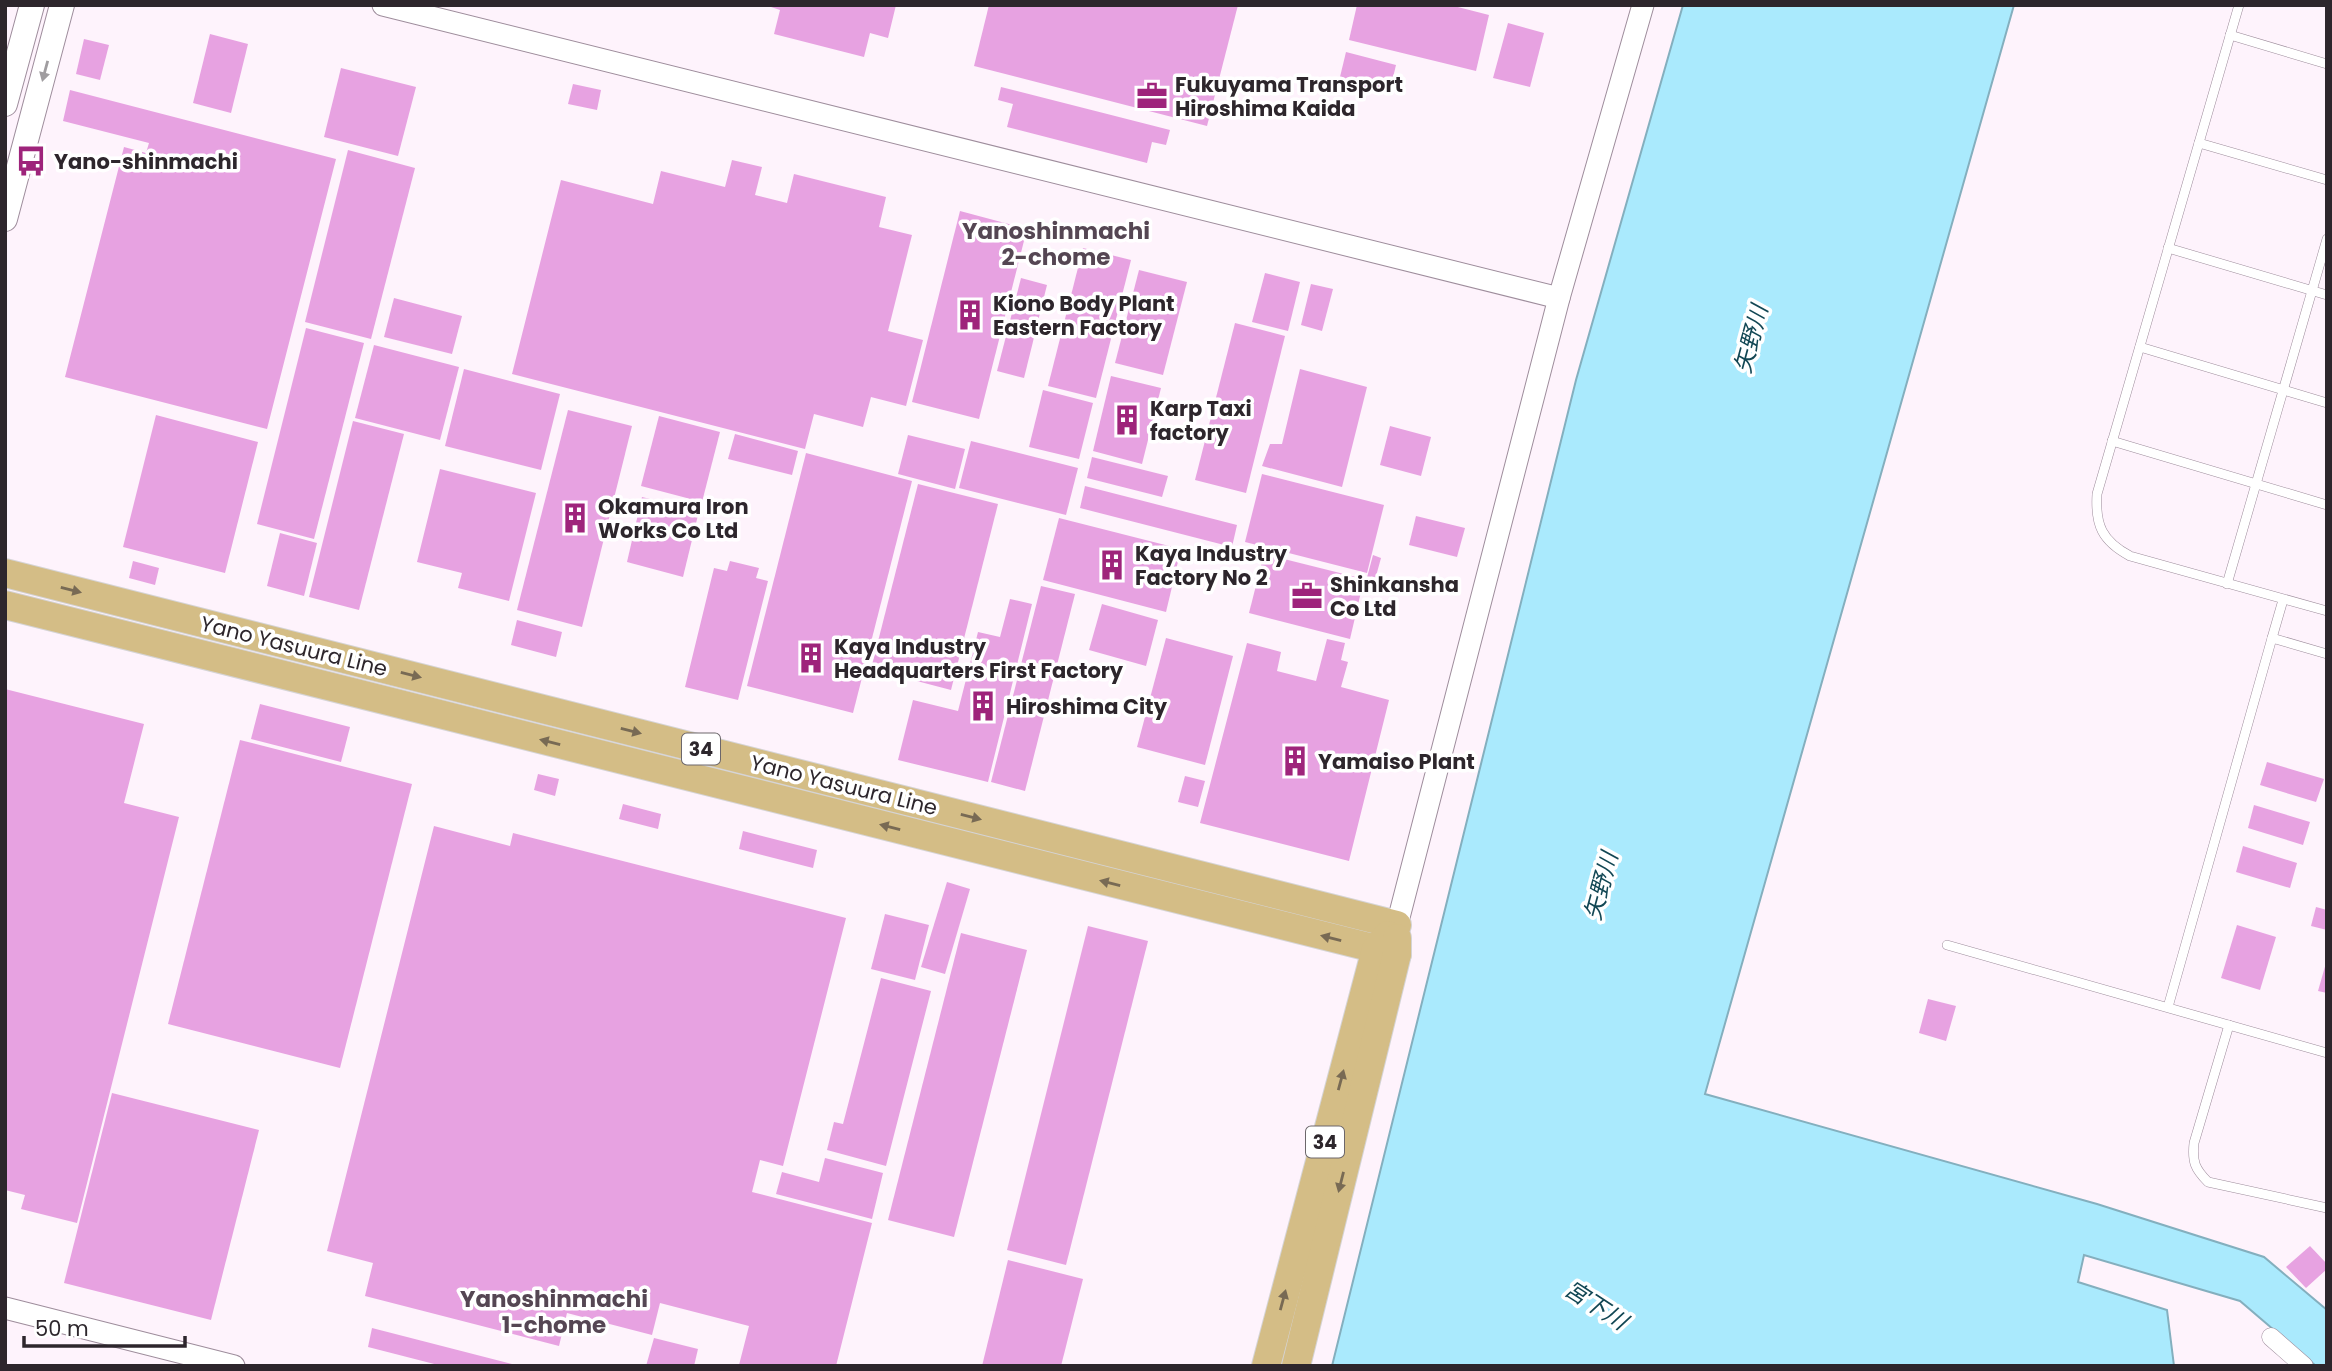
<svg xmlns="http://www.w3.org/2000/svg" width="2332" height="1371" font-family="Poppins,'Noto Sans JP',sans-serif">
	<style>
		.water { fill: #aaeafd; stroke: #84afbe; stroke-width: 2 }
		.building { fill: #e7a2e1 }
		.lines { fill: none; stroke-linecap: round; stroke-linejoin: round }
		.service-casing { stroke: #9e8d9c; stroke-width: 10 }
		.minor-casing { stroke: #9e8d9c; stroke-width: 19 }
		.tertiary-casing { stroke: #9e8d9c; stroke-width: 23 }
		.secondary-casing { stroke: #9e8d9c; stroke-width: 26 }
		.primary-casing { stroke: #d5d4d5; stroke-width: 30 }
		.service { stroke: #fff; stroke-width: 9 }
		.minor { stroke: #fff; stroke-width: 18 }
		.tertiary { stroke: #fff; stroke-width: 21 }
		.secondary { stroke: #fff; stroke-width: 24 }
		.primary { stroke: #d4bd86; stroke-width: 28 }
		.oneway { fill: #a09da0 }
		.oneway2 { fill: #786a54 }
		.labels { text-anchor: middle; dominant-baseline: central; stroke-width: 7; stroke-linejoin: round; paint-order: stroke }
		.shield { fill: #fff; stroke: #6c676b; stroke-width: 2 }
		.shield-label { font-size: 19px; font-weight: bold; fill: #2d262c }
		.poi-label { font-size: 21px; font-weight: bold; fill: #2d262c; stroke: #fff; text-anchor: start }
		.street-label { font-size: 21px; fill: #2d262c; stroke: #fff }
		.neighbourhood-label { font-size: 23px; font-weight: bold; fill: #554653; stroke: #fff }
		.water-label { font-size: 23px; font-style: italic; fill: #124754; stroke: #fff }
	</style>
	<rect width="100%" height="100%" fill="#fef3fc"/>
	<path class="water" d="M1683 5H2014L1705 1094 2097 1204 2264 1257 2327 1310V1366H2316L2240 1301 2084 1255 2078 1282 2167 1310 2174 1366H1332L1576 380Z"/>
	<g class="building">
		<path d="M765 5H896L888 38 870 33 864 57 774 34 780 10Z"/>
		<path d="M989 5H1238L1207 126 974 66Z"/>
		<path d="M1357 5H1450L1489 15 1476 71 1349 40Z"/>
		<path d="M1508 23 1544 33 1530 87 1493 78Z"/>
		<path d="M210 34 248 44 231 113 193 103Z"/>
		<path d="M84 39 109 45 100 80 76 74Z"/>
		<path d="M1346 52 1396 65 1389 94 1339 81Z"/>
		<path d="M341 68 416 87 398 156 324 137Z"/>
		<path d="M573 84 601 90 597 110 568 104Z"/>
		<path d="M1001 87 1170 130 1166 145 1152 142 1147 163 1007 127 1013 104 998 100Z"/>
		<path d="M70 90 336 159 267 429 65 377 124 147 146 153 149 143 63 121Z"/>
		<path d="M348 150 415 168 371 339 305 322Z"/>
		<path d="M732 160 762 167 755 195 787 203 794 174 886 197 879 227 912 235 888 331 923 340 906 406 871 397 863 427 814 414 805 449 512 374 561 180 653 204 661 171 725 187Z"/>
		<path d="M960 211 1027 229 979 419 912 402Z"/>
		<path d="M1083 248 1131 260 1096 398 1048 386Z"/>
		<path d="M1139 270 1187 282 1163 375 1115 363Z"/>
		<path d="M1265 273 1300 282 1288 331 1252 322Z"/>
		<path d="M1021 278 1047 285 1024 378 997 371Z"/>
		<path d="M1311 284 1333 289 1322 331 1301 325Z"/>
		<path d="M394 298 462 316 452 354 384 337Z"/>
		<path d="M1235 323 1285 336 1246 493 1195 480Z"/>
		<path d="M306 328 364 343 314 539 257 524Z"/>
		<path d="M374 345 459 367 440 440 355 418Z"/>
		<path d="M464 369 560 394 541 470 445 446Z"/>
		<path d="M1300 369 1367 387 1342 487 1262 466 1270 444H1282Z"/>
		<path d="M1111 376 1161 388 1142 464 1093 451Z"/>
		<path d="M1043 390 1093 403 1079 459 1029 447Z"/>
		<path d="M568 410 632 426 582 627 517 610Z"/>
		<path d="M156 415 258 442 225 573 123 547Z"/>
		<path d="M659 416 720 432 702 502 641 486Z"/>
		<path d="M353 421 404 434 359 610 309 597Z"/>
		<path d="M1390 426 1431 437 1421 476 1380 465Z"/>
		<path d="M735 434 798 451 792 475 728 459Z"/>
		<path d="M908 435 965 449 955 489 898 474Z"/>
		<path d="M971 441 1078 468 1066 515 959 488Z"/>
		<path d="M806 453 912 481 853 713 747 686Z"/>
		<path d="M1092 457 1168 476 1162 497 1087 478Z"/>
		<path d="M440 469 536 493 509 601 458 588 462 573 417 562Z"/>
		<path d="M1262 474 1384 505 1367 573 1245 542Z"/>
		<path d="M918 484 998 504 951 690 871 669Z"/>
		<path d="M1085 486 1237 525 1232 547 1080 508Z"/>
		<path d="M642 497 699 511 683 577 627 562Z"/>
		<path d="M1416 516 1465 528 1457 557 1409 545Z"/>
		<path d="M1059 518 1181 549 1166 612 1043 580Z"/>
		<path d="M280 533 317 543 304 596 267 586Z"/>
		<path d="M1264 554 1364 579 1350 639 1249 613Z"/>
		<path d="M1373 555 1381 558 1373 587 1365 585Z"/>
		<path d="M133 561 159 568 155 585 129 578Z"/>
		<path d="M730 561 759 568 756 578 768 581 738 700 685 687 714 568 727 571Z"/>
		<path d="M1041 586 1075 594 1025 791 991 782Z"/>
		<path d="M1010 599 1032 604 988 782 898 760 913 700 958 711 978 632 1000 637Z"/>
		<path d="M1102 604 1158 620 1146 666 1089 650Z"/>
		<path d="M517 620 562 632 556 657 511 645Z"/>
		<path d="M1166 638 1233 656 1205 765 1137 747Z"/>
		<path d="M1327 639 1345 643 1341 660 1348 662 1341 687 1389 700 1349 861 1200 823 1247 643 1281 652 1277 671 1316 681Z"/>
		<path d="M5 689 144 724 124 803 179 817 77 1223 21 1209 25 1195 5 1190Z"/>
		<path d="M260 704 350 727 341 762 251 739Z"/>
		<path d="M240 740 412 784 340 1068 168 1024Z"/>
		<path d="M2267 762 2324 779 2316 802 2260 785Z"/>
		<path d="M538 774 559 779 555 796 534 790Z"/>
		<path d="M1185 776 1205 781 1198 807 1178 802Z"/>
		<path d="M623 804 661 814 658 829 619 819Z"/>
		<path d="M2254 805 2310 822 2303 845 2248 828Z"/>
		<path d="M434 826 510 846 513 833 846 918 783 1166 760 1160 752 1192 872 1223 836 1366 739 1365 749 1326 660 1303 652 1335 567 1313 559 1346 365 1296 373 1263 327 1251Z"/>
		<path d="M743 831 817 850 813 868 739 849Z"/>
		<path d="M2243 846 2297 863 2290 888 2236 872Z"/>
		<path d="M947 882 970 889 945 974 921 967Z"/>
		<path d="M2316 907 2327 910V930L2311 926Z"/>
		<path d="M885 914 929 925 915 980 871 969Z"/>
		<path d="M2237 925 2276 937 2260 990 2221 978Z"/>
		<path d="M1088 926 1148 941 1066 1265 1007 1250Z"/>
		<path d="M961 933 1027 950 954 1237 888 1220Z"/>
		<path d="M2326 963H2327V993L2318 991Z"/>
		<path d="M881 978 931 991 886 1166 827 1150 834 1122 843 1124Z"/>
		<path d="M1928 999 1956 1006 1946 1041 1919 1033Z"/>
		<path d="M112 1093 259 1130 211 1320 64 1283Z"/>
		<path d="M825 1158 883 1173 872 1219 776 1194 782 1172 819 1182Z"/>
		<path d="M2310 1246 2327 1264V1269L2306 1288 2286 1267Z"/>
		<path d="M1008 1260 1083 1279 1061 1366H982Z"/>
		<path d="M372 1328 516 1365V1366H442L368 1347Z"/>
		<path d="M654 1338 698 1349 694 1366H646Z"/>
	</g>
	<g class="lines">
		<g class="service-casing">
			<g id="service">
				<path d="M2239 5 2097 494C2095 525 2102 541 2130 556L2327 611"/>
				<path d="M2230 35 2327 64"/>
				<path d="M2199 143 2327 180"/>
				<path d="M2168 248 2327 295"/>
				<path d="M2140 347 2327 403"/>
				<path d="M2112 441 2327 505"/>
				<path d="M2227 584 2327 239"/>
				<path d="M2272 638 2283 600"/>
				<path d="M1947 945 2327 1053"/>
				<path d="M2168 1007 2272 638 2327 654"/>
				<path d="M2229 1025 2194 1143C2192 1162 2195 1169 2208 1182L2327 1208"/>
			</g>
		</g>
		<g class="minor-casing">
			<path id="minor" d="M2271 1337 2304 1366"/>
		</g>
		<g class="tertiary-casing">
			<g id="tertiary">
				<path d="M383 5 1559 298"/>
				<path d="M1397 925 1559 298 1643 5"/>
				<path d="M5 1308 234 1366"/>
			</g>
		</g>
		<g class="secondary-casing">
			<g id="secondary">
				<path d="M5 104 32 5"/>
				<path d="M5 219 62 5"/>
			</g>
		</g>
		<g class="primary-casing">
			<g id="primary">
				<path d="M5 573 1397 925"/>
				<path d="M5 605 1397 954"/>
				<path d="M1266 1366 1376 949 1388 935"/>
				<path d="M1296 1366 1397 954V938"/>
			</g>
		</g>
		<use href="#service" class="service"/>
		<use href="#minor" class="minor"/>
		<use href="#tertiary" class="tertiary"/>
		<use href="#secondary" class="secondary"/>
		<use href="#primary" class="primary"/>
	</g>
	<defs><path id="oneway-solid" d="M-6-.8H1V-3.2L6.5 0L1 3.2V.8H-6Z" transform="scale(1.75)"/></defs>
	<use class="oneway" href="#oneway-solid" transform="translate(45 71) rotate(105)"/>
	<g class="oneway2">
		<use href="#oneway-solid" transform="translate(71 590) rotate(14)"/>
		<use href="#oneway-solid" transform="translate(411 675) rotate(14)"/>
		<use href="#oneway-solid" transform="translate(631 731) rotate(14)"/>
		<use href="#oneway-solid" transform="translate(550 742) rotate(-166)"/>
		<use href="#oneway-solid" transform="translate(971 817) rotate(14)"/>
		<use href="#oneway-solid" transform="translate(890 827) rotate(-166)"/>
		<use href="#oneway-solid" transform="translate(1110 883) rotate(-166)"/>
		<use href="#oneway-solid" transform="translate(1331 938) rotate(-166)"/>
		<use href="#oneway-solid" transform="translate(1341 1080) rotate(-75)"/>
		<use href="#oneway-solid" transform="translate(1341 1182) rotate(104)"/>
		<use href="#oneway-solid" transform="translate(1283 1300) rotate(-75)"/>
	</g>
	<defs>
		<g id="office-bare" transform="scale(2.415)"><path d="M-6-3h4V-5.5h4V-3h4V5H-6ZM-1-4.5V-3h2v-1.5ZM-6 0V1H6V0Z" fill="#9e247b" stroke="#fff" stroke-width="2.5" paint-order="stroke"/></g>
		<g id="bus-bare" transform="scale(2.415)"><path d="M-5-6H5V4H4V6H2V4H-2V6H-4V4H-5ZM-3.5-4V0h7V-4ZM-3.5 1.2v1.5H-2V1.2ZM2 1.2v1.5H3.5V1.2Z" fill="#9e247b" stroke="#fff" stroke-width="2.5" paint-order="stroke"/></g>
		<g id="building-bare" transform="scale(2.415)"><path d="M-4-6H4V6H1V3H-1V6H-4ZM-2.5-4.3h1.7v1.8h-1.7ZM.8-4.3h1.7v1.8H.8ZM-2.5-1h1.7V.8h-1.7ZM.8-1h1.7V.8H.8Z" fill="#9e247b" stroke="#fff" stroke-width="2.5" paint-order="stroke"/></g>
	</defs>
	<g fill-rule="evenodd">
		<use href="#office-bare" x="1152" y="96"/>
		<use href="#bus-bare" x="31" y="161"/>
		<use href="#building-bare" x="970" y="315"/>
		<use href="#building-bare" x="1127" y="420"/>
		<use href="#building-bare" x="575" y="518"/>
		<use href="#building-bare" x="1112" y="565"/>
		<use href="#office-bare" x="1307" y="596"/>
		<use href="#building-bare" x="811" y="658"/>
		<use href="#building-bare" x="983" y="706"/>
		<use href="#building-bare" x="1295" y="761"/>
	</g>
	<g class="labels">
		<g class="shield">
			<rect x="682" y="733.5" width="38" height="31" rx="5"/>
			<rect x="1306" y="1126.5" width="38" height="31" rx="5"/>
		</g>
		<g class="shield-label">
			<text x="701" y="749">34</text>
			<text x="1325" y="1142">34</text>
		</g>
		<g class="poi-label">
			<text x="1175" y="84">Fukuyama Transport<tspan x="1175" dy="24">Hiroshima Kaida</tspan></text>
			<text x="54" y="161">Yano-shinmachi</text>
			<text x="993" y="303">Kiono Body Plant<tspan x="993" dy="24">Eastern Factory</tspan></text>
			<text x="1150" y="408">Karp Taxi<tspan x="1150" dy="24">factory</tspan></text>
			<text x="598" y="506">Okamura Iron<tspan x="598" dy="24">Works Co Ltd</tspan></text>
			<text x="1135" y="553">Kaya Industry<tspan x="1135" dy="24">Factory No 2</tspan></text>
			<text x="1330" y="584">Shinkansha<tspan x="1330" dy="24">Co Ltd</tspan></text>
			<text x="834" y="646">Kaya Industry<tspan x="834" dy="24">Headquarters First Factory</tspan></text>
			<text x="1006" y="706">Hiroshima City</text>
			<text x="1318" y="761">Yamaiso Plant</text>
		</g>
		<g class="street-label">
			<text transform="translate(294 646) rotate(14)">Yano Yasuura Line</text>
			<text transform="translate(844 785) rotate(14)">Yano Yasuura Line</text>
		</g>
		<g class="neighbourhood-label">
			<text x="1056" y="231">Yanoshinmachi<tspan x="1056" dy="26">2-chome</tspan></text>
			<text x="554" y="1299">Yanoshinmachi<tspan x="554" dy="26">1-chome</tspan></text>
		</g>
		<g class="water-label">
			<text transform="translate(1751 339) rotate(-75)">矢野川</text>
			<text transform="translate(1601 886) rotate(-75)">矢野川</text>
			<text transform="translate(1596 1305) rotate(33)">宮下川</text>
		</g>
	</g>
	<rect width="2332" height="1371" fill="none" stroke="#2d262c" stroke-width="14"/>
	<path d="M24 1336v10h161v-10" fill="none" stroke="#2d262c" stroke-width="3.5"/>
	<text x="35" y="1336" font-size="21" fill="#2d262c" stroke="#ffffff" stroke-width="5" paint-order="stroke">50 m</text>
</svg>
